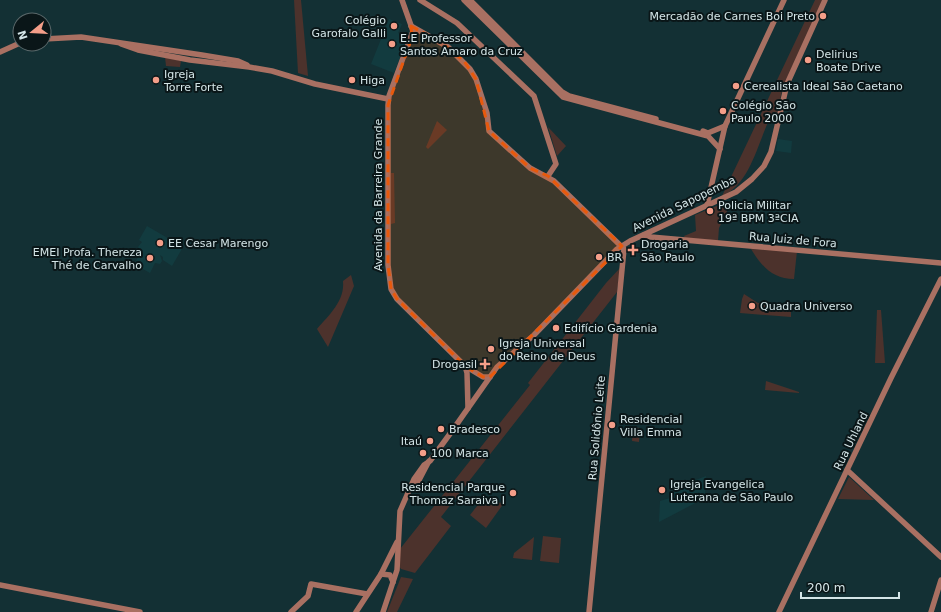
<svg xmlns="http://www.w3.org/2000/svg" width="941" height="612" font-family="'DejaVu Sans',sans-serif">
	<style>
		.built { fill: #123b3f }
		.green { fill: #4c322c }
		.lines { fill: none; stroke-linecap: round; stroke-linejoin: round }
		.secondary { stroke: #a97062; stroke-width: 5.5 }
		.marked { fill: #e8590c; fill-opacity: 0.2; stroke: #e8590c; stroke-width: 3; stroke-dasharray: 8 5; stroke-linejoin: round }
		.poi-dot { fill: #f49e89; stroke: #0a1618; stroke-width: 1.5 }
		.labels { text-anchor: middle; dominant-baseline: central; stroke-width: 4; stroke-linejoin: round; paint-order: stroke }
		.poi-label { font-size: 11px; fill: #d4e5e7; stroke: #0a1618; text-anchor: start }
		.street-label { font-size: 11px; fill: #d4e5e7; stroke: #0a1618 }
	</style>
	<rect width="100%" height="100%" fill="#133034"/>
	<g class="built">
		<path d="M389 19 402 24 398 33 408 37 394 73 371 64Z"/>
		<path d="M778 139 792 141 791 153 776 151Z"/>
		<path d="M147 226 183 247 172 266 163 260V257L160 255 162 261 160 264 155 263 150 273 134 264 141 252 138 247 142 242 139 240Z"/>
		<path d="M706 476 705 498 659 522 660 501 670 498 675 488Z"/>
	</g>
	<g class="green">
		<path d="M294 0H301L308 76 298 73Z"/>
		<path d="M815 0H826L782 91 777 113 773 112C758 139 752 183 722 196Z"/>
		<path d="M165 57 181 61 180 67 166 66Z"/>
		<path d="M437 121 447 130 428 149 426 147Z"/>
		<path d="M548 127 566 146 557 156Z"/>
		<path d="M391 173H394L395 223 391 224Z"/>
		<path d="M726 202 727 212 719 228 718 241 685 238 684 236 696 231 695 215Z"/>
		<path d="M751 249 797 251 794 279C773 279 762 267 751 249Z"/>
		<path d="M620 268 617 292 441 517 451 526 415 573 401 569 399 566 400 549 530 385 528 383 606 283Z"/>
		<path d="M351 275 354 286 328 347 317 329C329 315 345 301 343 281Z"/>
		<path d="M744 294 758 303 766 302 770 308 791 309V317L740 313 742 299Z"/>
		<path d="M877 310H881L885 363H875Z"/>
		<path d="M766 381 799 392V393L765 390Z"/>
		<path d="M633 427 640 428 639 442 632 441Z"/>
		<path d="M849 477 874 500 838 499Z"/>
		<path d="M481 501 504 503 486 528 470 515Z"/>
		<path d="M543 536 561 538 559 563 540 561Z"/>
		<path d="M534 537 532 560 513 558 514 553Z"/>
		<path d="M401 577 413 579 397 612H387Z"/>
	</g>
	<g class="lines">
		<g class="secondary">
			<path d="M402 0 413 31 389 96 388 105V265L391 289 397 299 465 366 483 377H490"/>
			<path d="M420 0 457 23 534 96 556 164 548 176"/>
			<path d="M464 0 563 97 708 136 720 149"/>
			<path d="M470 0 562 92 569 96 656 119"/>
			<path d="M411 26 448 47 470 69 476 79 487 113 489 131 530 168 554 181 624 249 589 612"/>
			<path d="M44 39 81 37 202 55 238 61 247 65"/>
			<path d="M121 44 138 50 190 60 249 67 272 71 315 84 388 99"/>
			<path d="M0 52 20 43"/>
			<path d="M703 131 708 133 725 126"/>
			<path d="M707 205 725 126 784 0"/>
			<path d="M644 235 651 237 941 263"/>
			<path d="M465 366 467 373 468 408"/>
			<path d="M847 470 941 557"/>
			<path d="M413 485 418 482 429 461"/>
			<path d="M381 574 390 575 393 582"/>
			<path d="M0 585 140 612"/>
			<path d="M291 612 308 596 311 584 367 594"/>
			<path d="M356 612 381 574 397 542"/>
			<path d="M383 612 397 570 400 511 414 479 424 465 430 461 452 431 497 367 534 335 617 249 630 241 736 192 752 179 764 166 771 152 787 84 825 0"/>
			<path d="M779 612 891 378 941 279"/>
			<path d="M931 612 941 580"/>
		</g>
	</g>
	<path class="marked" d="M411 26 442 43 464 61 476 79 489 131 530 168 548 176 622 246 490 377H483L465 366 397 299 391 289 388 265V105L412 37Z"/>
	<g class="poi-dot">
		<circle cx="823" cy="16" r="4"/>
		<circle cx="394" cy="26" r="4"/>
		<circle cx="392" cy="44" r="4"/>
		<circle cx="808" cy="60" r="4"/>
		<circle cx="156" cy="80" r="4"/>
		<circle cx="352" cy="80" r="4"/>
		<circle cx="736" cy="86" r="4"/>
		<circle cx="723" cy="111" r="4"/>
		<circle cx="710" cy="211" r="4"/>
		<circle cx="160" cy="243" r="4"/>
		<path d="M631 244h4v4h4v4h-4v4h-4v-4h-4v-4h4z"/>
		<circle cx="599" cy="257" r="4"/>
		<circle cx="150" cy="258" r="4"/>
		<circle cx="752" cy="306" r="4"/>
		<circle cx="556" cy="328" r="4"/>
		<circle cx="491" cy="349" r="4"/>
		<path d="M483 358h4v4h4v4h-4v4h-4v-4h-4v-4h4z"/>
		<circle cx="612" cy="425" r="4"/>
		<circle cx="441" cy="429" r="4"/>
		<circle cx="430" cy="441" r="4"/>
		<circle cx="423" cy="453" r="4"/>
		<circle cx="662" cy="490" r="4"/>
		<circle cx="513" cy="493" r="4"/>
	</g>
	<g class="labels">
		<g class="poi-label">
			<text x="815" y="16" text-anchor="end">Mercadão de Carnes Boi Preto</text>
			<text x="386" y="20" text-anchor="end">Colégio<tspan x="386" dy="13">Garofalo Galli</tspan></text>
			<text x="400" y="38">E.E Professor<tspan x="400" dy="13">Santos Amaro da Cruz</tspan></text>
			<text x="816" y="54">Delirius<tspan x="816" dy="13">Boate Drive</tspan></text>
			<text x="164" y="74">Igreja<tspan x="164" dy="13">Torre Forte</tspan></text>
			<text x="360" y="80">Higa</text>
			<text x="744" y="86">Cerealista Ideal São Caetano</text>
			<text x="731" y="105">Colégio São<tspan x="731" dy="13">Paulo 2000</tspan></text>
			<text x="718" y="205">Policia Militar<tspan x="718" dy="13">19ª BPM 3ªCIA</tspan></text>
			<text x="168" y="243">EE Cesar Marengo</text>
			<text x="641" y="244">Drogaria<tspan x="641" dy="13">São Paulo</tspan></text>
			<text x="142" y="252" text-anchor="end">EMEI Profa. Thereza<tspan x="142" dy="13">Thé de Carvalho</tspan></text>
			<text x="607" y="257">BR</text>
			<text x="760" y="306">Quadra Universo</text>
			<text x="564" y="328">Edifício Gardenia</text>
			<text x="499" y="343">Igreja Universal<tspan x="499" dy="13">do Reino de Deus</tspan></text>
			<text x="477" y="364" text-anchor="end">Drogasil</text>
			<text x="620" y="419">Residencial<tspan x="620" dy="13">Villa Emma</tspan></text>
			<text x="449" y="429">Bradesco</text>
			<text x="422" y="441" text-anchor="end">Itaú</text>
			<text x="431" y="453">100 Marca</text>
			<text x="670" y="484">Igreja Evangelica<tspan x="670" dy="13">Luterana de São Paulo</tspan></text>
			<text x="505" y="487" text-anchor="end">Residencial Parque<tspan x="505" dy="13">Thomaz Saraiva I</tspan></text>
		</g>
		<g class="street-label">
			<text transform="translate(378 195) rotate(-90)">Avenida da Barreira Grande</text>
			<text transform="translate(684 204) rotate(-26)">Avenida Sapopemba</text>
			<text transform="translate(793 240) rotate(5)">Rua Juiz de Fora</text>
			<text transform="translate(597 428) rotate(-85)">Rua Solidônio Leite</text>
			<text transform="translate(851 441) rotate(-64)">Rua Uhland</text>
		</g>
	</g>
	<g transform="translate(32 32) rotate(252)"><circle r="19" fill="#0a1618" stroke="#5b696b"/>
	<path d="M0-3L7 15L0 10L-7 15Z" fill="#f49e89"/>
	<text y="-6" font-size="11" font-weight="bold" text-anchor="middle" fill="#d4e5e7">N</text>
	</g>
	<path d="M801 592v6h98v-6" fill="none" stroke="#d4e5e7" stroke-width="2"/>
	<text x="807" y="592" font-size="12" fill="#d4e5e7" stroke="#0a1618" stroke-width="3" paint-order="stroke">200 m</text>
</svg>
